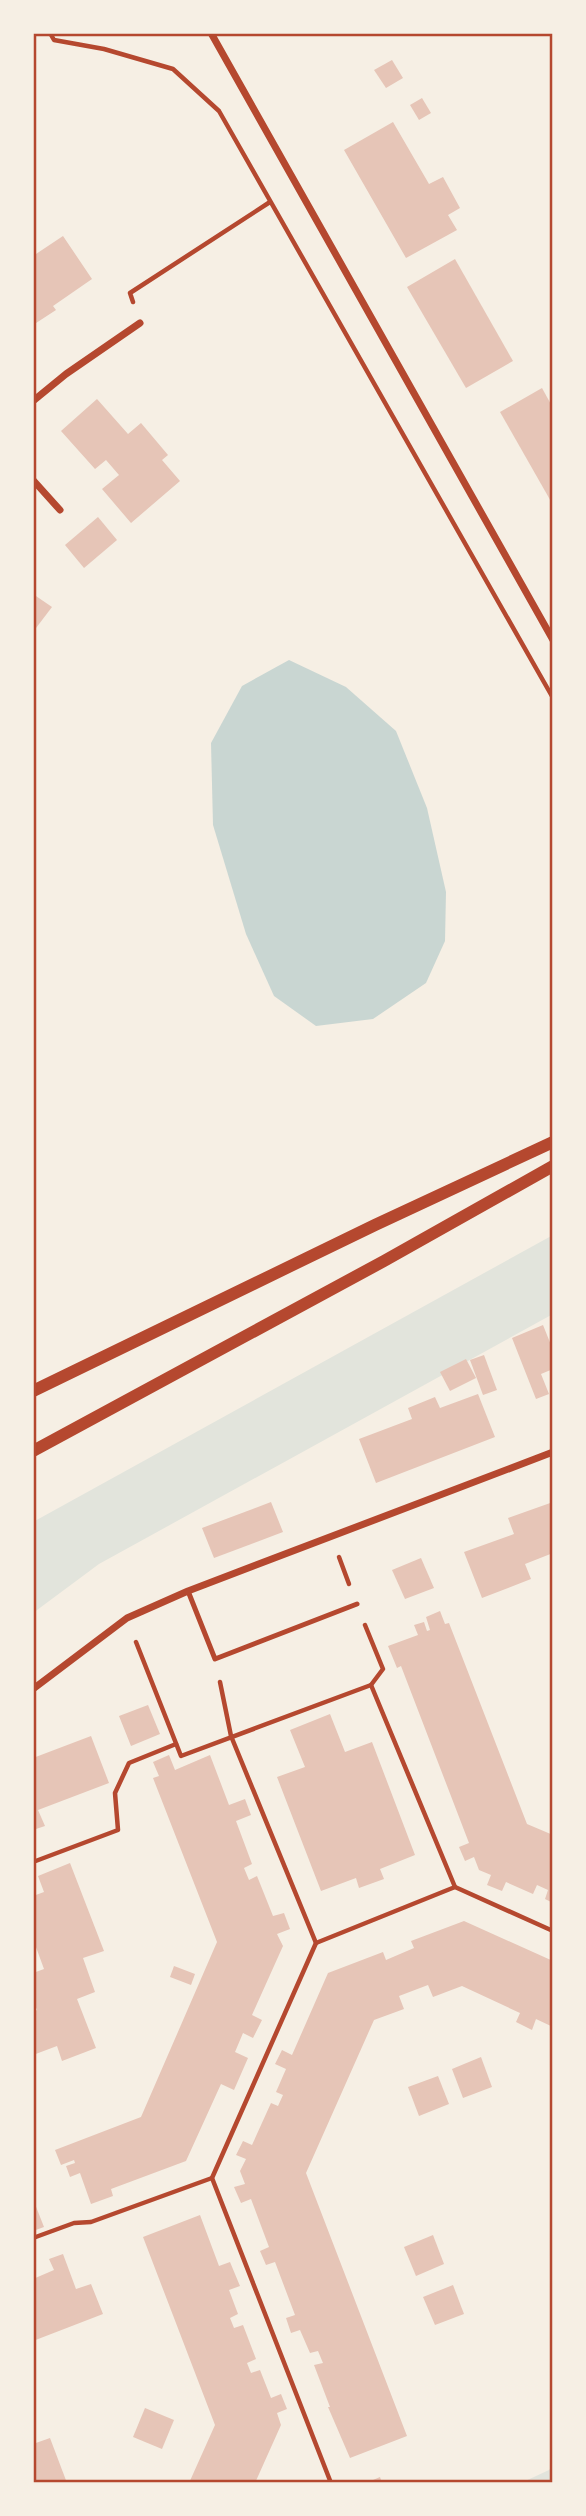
<svg xmlns="http://www.w3.org/2000/svg" width="586" height="2516" font-family="'DM Sans',sans-serif">
	<style>
		.green { fill: #e2e4dc }
		.water { fill: #c9d6d2 }
		.building { fill: #e6c5b7 }
		.lines { fill: none; stroke-linecap: round; stroke-linejoin: round }
		.path { stroke: #b5482f; stroke-width: 4.5 }
		.service { stroke: #b5482f; stroke-width: 5 }
		.minor { stroke: #b5482f; stroke-width: 7 }
		.tertiary { stroke: #b5482f; stroke-width: 12 }
		.neatline { fill: none; stroke: #b5482f; stroke-width: 2.5 }
	</style>
	<rect width="100%" height="100%" fill="#f6efe4"/>
	<g class="green">
		<path d="M553 1235V1314L99 1564 33 1613V1522Z"/>
		<path d="M553 2465V2483H521L549 2470Z"/>
	</g>
	<path class="water" d="M289 660 346 687 396 731 427 808 446 892 445 941 426 983 373 1019 316 1026 274 996 246 934 213 825 211 743 242 686Z"/>
	<g class="building">
		<path d="M392 60 403 78 386 88 374 70Z"/>
		<path d="M422 98 431 113 419 120 410 105Z"/>
		<path d="M393 122 429 184 443 177 460 208 448 215 457 230 406 258 344 150Z"/>
		<path d="M63 236 92 279 53 306 56 310 33 325V256Z"/>
		<path d="M455 259 513 361 466 388 407 287Z"/>
		<path d="M542 388 553 408V505L500 412Z"/>
		<path d="M97 399 128 434 141 423 168 455 162 460 180 481 131 523 102 489 119 475 106 460 95 469 61 431Z"/>
		<path d="M98 517 117 540 84 568 65 545Z"/>
		<path d="M33 594 52 607 33 632Z"/>
		<path d="M543 1325 553 1350V1369L541 1374 549 1394 536 1399 512 1338Z"/>
		<path d="M484 1355 497 1390 483 1395 470 1360Z"/>
		<path d="M466 1359 476 1378 450 1391 440 1372Z"/>
		<path d="M478 1394 495 1437 376 1483 359 1439 412 1419 408 1408 435 1397 440 1408Z"/>
		<path d="M271 1502 283 1532 214 1558 202 1528Z"/>
		<path d="M553 1502V1553L525 1564 531 1579 482 1598 464 1552 514 1534 508 1518Z"/>
		<path d="M421 1558 434 1588 405 1599 392 1570Z"/>
		<path d="M440 1611 445 1624 449 1623 527 1824 553 1835V1903L545 1899 548 1890 537 1885 533 1894 506 1882 502 1891 487 1885 491 1875 479 1870 474 1857 465 1861 459 1847 469 1843 401 1666 397 1668 388 1646 418 1635 414 1625 424 1622 427 1631 430 1630 426 1617Z"/>
		<path d="M148 1705 160 1734 131 1746 119 1716Z"/>
		<path d="M330 1714 345 1752 372 1742 415 1855 380 1869 384 1879 359 1888 356 1878 321 1891 277 1777 305 1767 290 1730Z"/>
		<path d="M91 1736 109 1783 38 1810 45 1826 33 1830V1758Z"/>
		<path d="M169 1755 175 1770 210 1755 229 1805 245 1799 251 1815 236 1821 252 1864 244 1868 249 1880 257 1876 273 1916 284 1913 290 1929 277 1934 283 1946 252 2015 262 2020 253 2038 243 2033 235 2052 248 2058 234 2090 221 2084 186 2161 111 2189 113 2196 91 2204 80 2173 70 2177 66 2166 75 2163 74 2160 61 2165 55 2150 141 2117 217 1942 153 1778 159 1776 153 1762Z"/>
		<path d="M70 1863 104 1951 83 1958 95 1992 77 1999 96 2048 62 2061 57 2046 33 2055V2012L37 2010 33 2000V1973L44 1969 33 1939V1896L44 1892 38 1876Z"/>
		<path d="M464 1921 553 1961V2027L536 2019 532 2030 516 2022 520 2013 462 1986 433 1997 428 1985 399 1996 404 2009 374 2020 306 2173 407 2436 350 2458 328 2407H330L314 2365 323 2363 318 2351 310 2353 300 2330 291 2333 286 2318 295 2315 275 2262 266 2265 260 2251 269 2247 251 2199 241 2203 234 2187 245 2184 240 2171 246 2159 236 2155 243 2141 252 2145 271 2103 278 2106 283 2095 276 2092 286 2069 275 2064 282 2050 292 2055 328 1973 383 1952 386 1960 414 1948 411 1941Z"/>
		<path d="M174 1966 195 1974 191 1985 170 1977Z"/>
		<path d="M481 2057 492 2087 463 2098 452 2069Z"/>
		<path d="M438 2076 449 2104 419 2116 408 2087Z"/>
		<path d="M33 2199 44 2227 33 2231Z"/>
		<path d="M200 2215 219 2266 230 2262 240 2286 229 2290 238 2314 230 2318 234 2328 243 2325 256 2359 247 2363 251 2373 260 2370 271 2398 281 2394 287 2409 277 2413 281 2425 255 2483H189L215 2425 143 2237Z"/>
		<path d="M433 2235 444 2264 416 2276 404 2247Z"/>
		<path d="M63 2254 76 2289 91 2284 103 2314 33 2341V2279L54 2270 49 2259Z"/>
		<path d="M453 2285 464 2314 435 2325 423 2297Z"/>
		<path d="M145 2408 174 2420 162 2449 133 2437Z"/>
		<path d="M50 2438 67 2483H33V2444Z"/>
		<path d="M380 2477 382 2483H366Z"/>
	</g>
	<g class="lines">
		<g class="path">
			<path d="M50 33 54 40 104 49 173 69 219 111 553 698"/>
			<path d="M133 302 130 293 270 202"/>
			<path d="M339 1557 349 1584"/>
			<path d="M136 1642 181 1756 371 1685 383 1669 365 1625"/>
			<path d="M220 1682 231 1736 316 1943"/>
			<path d="M371 1685 455 1887"/>
			<path d="M33 1862 118 1830 115 1793 129 1763 176 1744"/>
			<path d="M33 2238 74 2223 91 2222 212 2178"/>
			<path d="M331 2483 212 2178 316 1943 455 1887 553 1931"/>
		</g>
		<path class="service" d="M188 1591 215 1659 357 1604"/>
		<g class="minor">
			<path d="M211 33 553 640"/>
			<path d="M33 401 66 374 140 323"/>
			<path d="M33 480 60 510"/>
			<path d="M33 1689 127 1618 188 1591 553 1452"/>
		</g>
		<g class="tertiary">
			<path d="M33 1391 375 1225 553 1142"/>
			<path d="M33 1451 384 1261 553 1166"/>
		</g>
	</g>
	<rect width="586" height="2516" fill="none" stroke="#f6efe4" stroke-width="70"/>
	<rect x="35" y="35" width="516" height="2446" class="neatline"/>
</svg>
